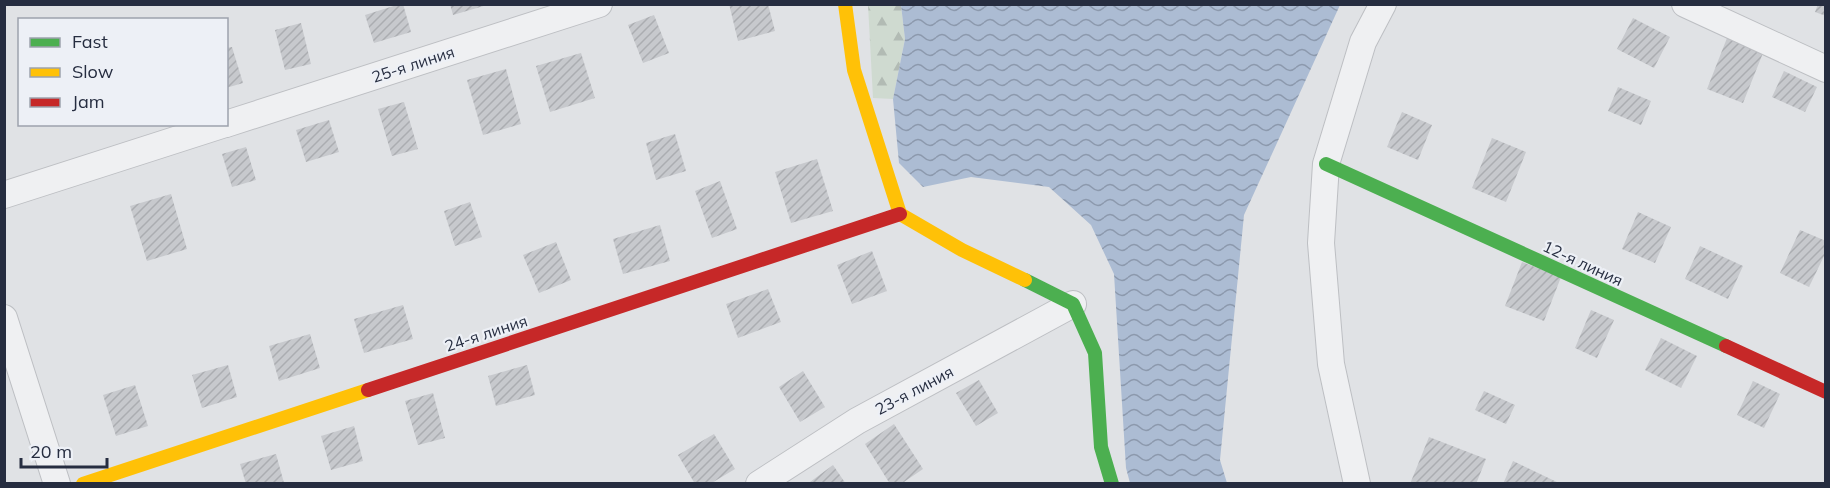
<svg xmlns="http://www.w3.org/2000/svg" width="1830" height="488" font-family="Mulish,sans-serif">
	<style>
		.forest { fill: url(#forest-firs) }
		.water { fill: url(#water-waves) }
		.building { fill: url(#building-hatch) }
		.lines { fill: none; stroke-linecap: round; stroke-linejoin: round }
		.street-casing { stroke: #bdbfc3; stroke-width: 28 }
		.street { stroke: #eff0f2; stroke-width: 26 }
		.fast { stroke: #4caf50; stroke-width: 14 }
		.slow { stroke: #ffc107; stroke-width: 14 }
		.jam { stroke: #c62828; stroke-width: 14 }
		.labels { text-anchor: middle; dominant-baseline: central; stroke-width: 4.5; stroke-linejoin: round; paint-order: stroke }
		.street-label { font-size: 16px; fill: #262d40; stroke: #edf0f6 }
	</style>
	<defs>
		<pattern id="forest-firs" width="22" height="20" patternUnits="userSpaceOnUse" patternTransform="scale(1.5)"><rect width="22" height="20" fill="#cfdad0"/><path d="M5 1l3.5 6h-7zM16 11l3.5 6h-7z" fill="#b2bbb4"/></pattern>
		<pattern id="water-waves" width="16" height="10" patternUnits="userSpaceOnUse" patternTransform="scale(1.5)"><rect width="16" height="10" fill="#acbcd3"/><path d="M0 5q4-4 8 0t8 0" fill="none" stroke="#8c99ad"/></pattern>
		<pattern id="building-hatch" width="6" height="6" patternUnits="userSpaceOnUse" patternTransform="scale(1.5)"><rect width="6" height="6" fill="#c7c9cd"/><path d="M-1 1l2-2M0 6l6-6M5 7l2-2" fill="none" stroke="#abadb1"/></pattern>
	</defs>
	<rect width="100%" height="100%" fill="#e0e2e5"/>
	<path class="forest" d="M868 5H901L905 39 893 99 873 98Z"/>
	<path class="water" d="M901 5H1340L1244 215 1220 460 1227 483H1130L1126 468 1114 274 1091 225 1049 187 971 177 923 187 899 163 893 99 905 39Z"/>
	<g class="building">
		<path d="M400 4H403L411 32 374 43 365 15Z"/>
		<path d="M450 4H487V5L453 15Z"/>
		<path d="M729 4H768L775 31 738 41Z"/>
		<path d="M1818 4H1826V16L1815 12Z"/>
		<path d="M654 15 669 53 643 63 628 25Z"/>
		<path d="M1633 18 1670 37 1654 68 1617 49Z"/>
		<path d="M301 23 311 64 285 70 275 30Z"/>
		<path d="M1727 38 1763 53 1743 103 1707 89Z"/>
		<path d="M232 47 243 83 226 88V48Z"/>
		<path d="M581 53 595 98 550 112 536 66Z"/>
		<path d="M506 69 521 124 483 135 467 80Z"/>
		<path d="M1784 71 1817 87 1805 112 1772 97Z"/>
		<path d="M1618 87 1651 101 1641 125 1608 111Z"/>
		<path d="M404 102 418 149 392 156 378 109Z"/>
		<path d="M1402 112 1432 125 1418 160 1387 147Z"/>
		<path d="M329 120 339 152 306 162 296 130Z"/>
		<path d="M675 134 686 171 656 180 646 143Z"/>
		<path d="M1492 138 1526 152 1506 202 1472 188Z"/>
		<path d="M246 147 256 180 232 187 222 154Z"/>
		<path d="M817 159 833 211 791 223 775 172Z"/>
		<path d="M720 181 737 229 712 238 695 191Z"/>
		<path d="M171 194 187 249 147 261 130 206Z"/>
		<path d="M470 202 482 237 455 246 444 211Z"/>
		<path d="M1638 212 1671 227 1655 263 1622 249Z"/>
		<path d="M660 225 670 261 623 274 613 239Z"/>
		<path d="M1800 230 1826 241V252L1809 287 1780 273Z"/>
		<path d="M556 242 571 280 539 293 523 255Z"/>
		<path d="M1700 246 1743 266 1728 299 1685 279Z"/>
		<path d="M872 251 887 291 852 304 837 265Z"/>
		<path d="M1522 262 1561 277 1544 321 1505 306Z"/>
		<path d="M768 289 781 322 738 338 726 304Z"/>
		<path d="M403 305 413 339 364 353 354 319Z"/>
		<path d="M1591 310 1614 320 1597 358 1575 348Z"/>
		<path d="M310 334 320 368 279 381 269 346Z"/>
		<path d="M1661 338 1697 356 1681 388 1645 370Z"/>
		<path d="M228 365 237 397 202 408 192 375Z"/>
		<path d="M527 365 535 395 496 406 488 376Z"/>
		<path d="M803 371 825 407 800 422 779 387Z"/>
		<path d="M979 380 998 413 976 426 956 393Z"/>
		<path d="M1753 381 1780 394 1764 428 1737 415Z"/>
		<path d="M135 385 148 426 116 436 103 395Z"/>
		<path d="M1484 391 1515 405 1506 424 1475 410Z"/>
		<path d="M433 393 445 438 418 445 405 401Z"/>
		<path d="M894 424 923 469 901 484H890L865 444Z"/>
		<path d="M354 426 363 461 331 470 321 436Z"/>
		<path d="M714 434 735 469 710 484H695L678 455Z"/>
		<path d="M1429 437 1486 459 1476 484H1410Z"/>
		<path d="M276 454 284 483 246 484 240 464Z"/>
		<path d="M1513 461 1561 484H1503Z"/>
		<path d="M833 465 846 484H811L810 482Z"/>
	</g>
	<g class="lines">
		<g class="street-casing">
			<g id="street">
				<path d="M1685 4 1826 69"/>
				<path d="M226 124 599 4"/>
				<path d="M4 195 225 124"/>
				<path d="M4 318 57 484"/>
				<path d="M759 484 857 421 1073 304"/>
				<path d="M1357 484 1331 364 1321 243 1326 164 1363 42 1383 4"/>
			</g>
		</g>
		<use href="#street" class="street"/>
		<g class="fast">
			<path d="M1326 164 1726 346"/>
			<path d="M1025 280 1073 304 1095 353 1101 447 1112 484"/>
		</g>
		<g class="slow">
			<path d="M845 4 854 70 900 214 962 250 1025 280"/>
			<path d="M83 484 368 390"/>
		</g>
		<g class="jam">
			<path d="M1726 346 1826 392"/>
			<path d="M368 390 900 214"/>
		</g>
	</g>
	<g class="labels">
		<g class="street-label">
			<text transform="translate(413 64) rotate(-18)">25-я линия</text>
			<text transform="translate(1583 263) rotate(25)">12-я линия</text>
			<text transform="translate(486 333) rotate(-18)">24-я линия</text>
			<text transform="translate(914 390) rotate(-28)">23-я линия</text>
		</g>
	</g>
	<rect width="1830" height="488" fill="none" stroke="#262d40" stroke-width="12"/>
	<rect x="18" y="18" width="210" height="108" fill="#edf0f6" stroke="#9da2ad" stroke-width="1.5"/>
	<rect x="30" y="38" width="30" height="9" fill="#4caf50" stroke="#9da2ad" stroke-width="1.5"/>
	<text x="72" y="48" font-size="18" fill="#262d40">Fast</text>
	<rect x="30" y="68" width="30" height="9" fill="#ffc107" stroke="#9da2ad" stroke-width="1.5"/>
	<text x="72" y="78" font-size="18" fill="#262d40">Slow</text>
	<rect x="30" y="98" width="30" height="9" fill="#c62828" stroke="#9da2ad" stroke-width="1.5"/>
	<text x="72" y="108" font-size="18" fill="#262d40">Jam</text>
	<path d="M21 458v9h86v-9" fill="none" stroke="#262d40" stroke-width="3"/>
	<text x="30" y="458" font-size="18" fill="#262d40" stroke="#edf0f6" stroke-width="4.5" paint-order="stroke">20 m</text>
</svg>
